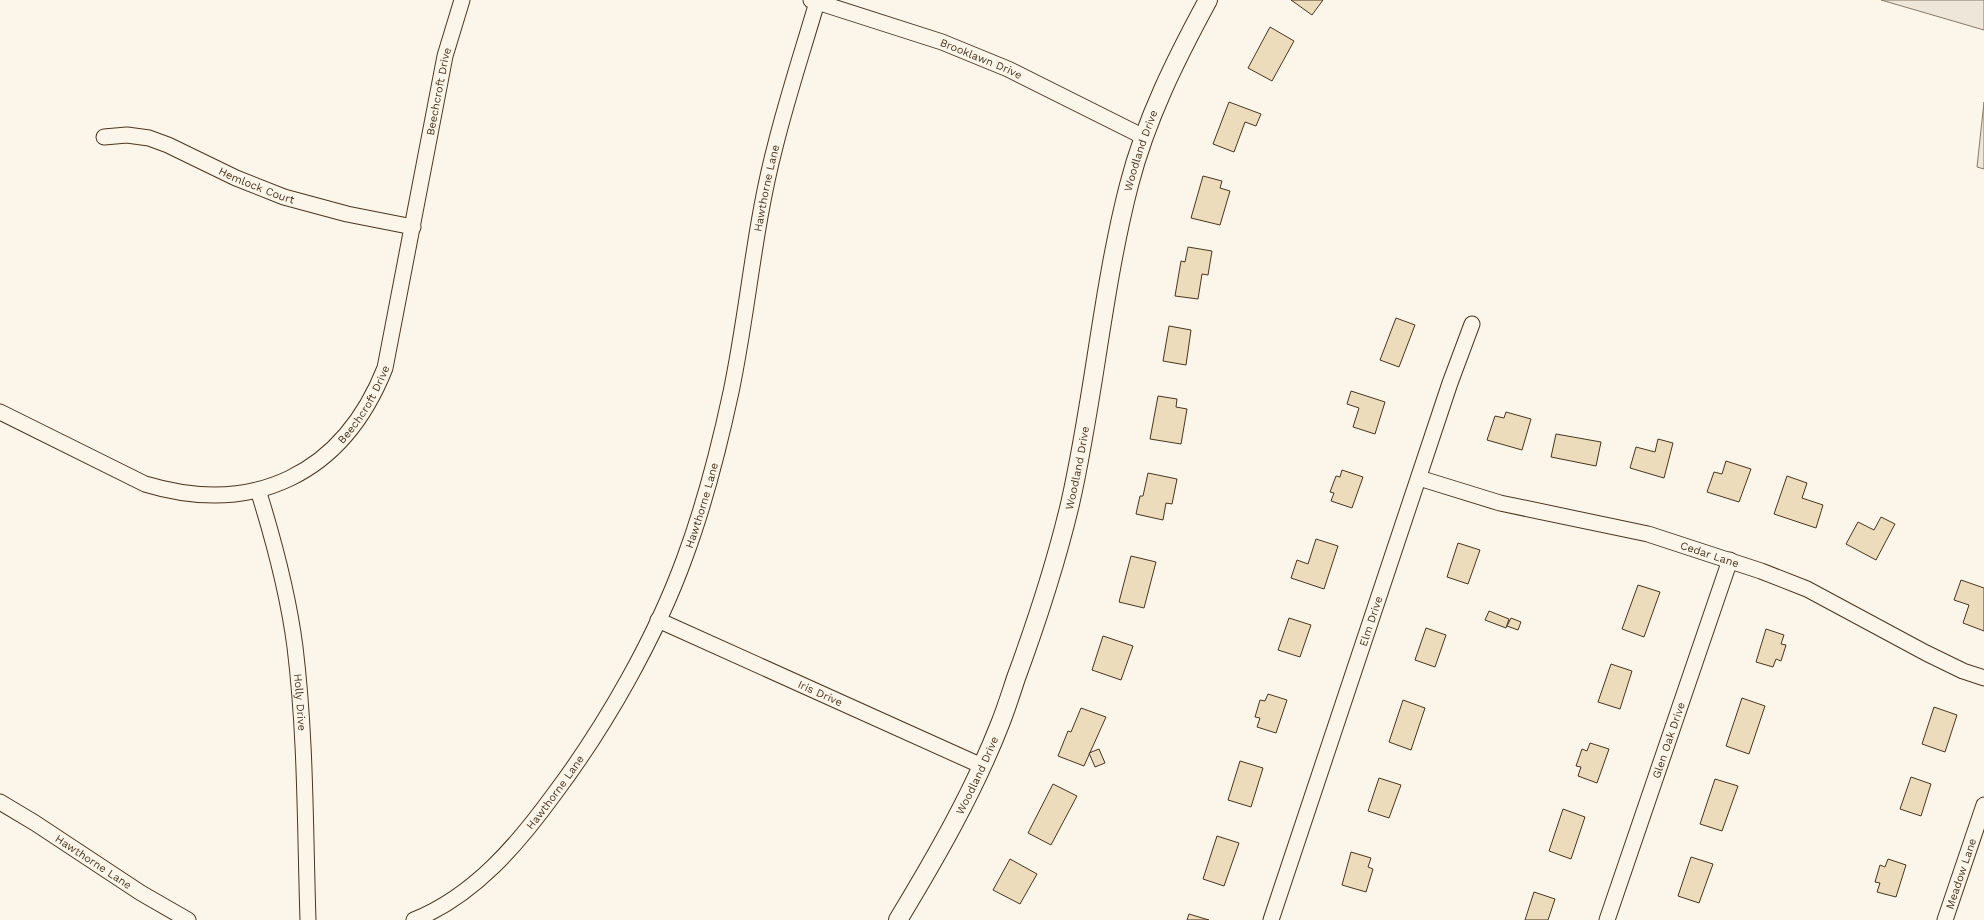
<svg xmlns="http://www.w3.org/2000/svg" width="1984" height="920" font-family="'Work Sans',sans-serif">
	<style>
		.green { fill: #ede6d9; stroke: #887966 }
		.building { fill: #ecdcbc; stroke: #4a3520 }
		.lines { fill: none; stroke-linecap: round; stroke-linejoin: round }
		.minor-casing { stroke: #4a3520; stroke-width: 17 }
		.tertiary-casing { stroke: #4a3520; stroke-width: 20 }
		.minor { stroke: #fbf6e9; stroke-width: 15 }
		.tertiary { stroke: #fbf6e9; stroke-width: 18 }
		.labels { text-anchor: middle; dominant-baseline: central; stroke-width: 3; stroke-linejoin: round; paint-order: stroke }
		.street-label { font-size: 11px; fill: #4a3520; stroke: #fbf6e9 }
	</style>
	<rect width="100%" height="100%" fill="#fbf6e9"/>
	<g class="green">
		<path d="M1881 0H1984V30Z"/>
		<path d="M1984 102V169L1977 167Z"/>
	</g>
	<g class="building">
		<path d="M1291 0H1323L1312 15Z"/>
		<path d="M1270 27 1294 41 1272 81 1248 68Z"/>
		<path d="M1229 102 1261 114 1256 126 1245 122 1234 152 1213 144Z"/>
		<path d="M1203 176 1222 181 1220 188 1230 191 1220 225 1191 218Z"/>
		<path d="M1188 247 1212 251 1208 275 1202 274 1198 299 1175 296 1181 261 1185 262Z"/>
		<path d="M1396 318 1415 325 1399 367 1380 360Z"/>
		<path d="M1169 326 1191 330 1186 365 1163 361Z"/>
		<path d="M1351 391 1385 402 1375 434 1353 427 1359 408 1347 404Z"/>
		<path d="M1158 396 1177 399 1176 407 1187 409 1181 444 1150 439Z"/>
		<path d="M1506 412 1531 419 1522 450 1487 440 1495 416 1504 418Z"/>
		<path d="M1556 434 1601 442 1596 466 1551 457Z"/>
		<path d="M1658 439 1673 443 1664 478 1630 468 1636 447 1655 452Z"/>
		<path d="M1726 461 1751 469 1739 502 1707 492 1714 472 1722 474Z"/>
		<path d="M1342 470 1363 477 1352 508 1331 501 1334 493 1330 492 1336 476 1340 477Z"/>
		<path d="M1148 473 1177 479 1172 504 1166 503 1163 520 1136 514 1140 496H1143Z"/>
		<path d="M1787 476 1807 483 1802 498 1823 505 1816 528 1774 514Z"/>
		<path d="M1881 517 1895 524 1876 560 1846 544 1858 522 1874 530Z"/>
		<path d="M1316 539 1338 546 1324 589 1291 578 1297 560 1308 564Z"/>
		<path d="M1458 543 1480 550 1468 584 1447 577Z"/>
		<path d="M1131 556 1156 562 1144 608 1119 602Z"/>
		<path d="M1961 580 1984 588V631L1963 623 1969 605 1954 600Z"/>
		<path d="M1638 585 1660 592 1644 637 1622 629Z"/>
		<path d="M1489 611 1509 619 1506 628 1485 620Z"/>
		<path d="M1289 618 1311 625 1300 657 1278 650Z"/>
		<path d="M1511 618 1521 622 1518 630 1507 626Z"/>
		<path d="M1426 628 1446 635 1435 667 1415 660Z"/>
		<path d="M1766 629 1784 635 1781 644 1786 645 1781 661 1776 659 1773 667 1756 662Z"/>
		<path d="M1103 636 1133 646 1121 680 1092 670Z"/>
		<path d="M1611 664 1632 671 1620 709 1598 702Z"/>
		<path d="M1268 694 1287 700 1276 733 1257 727 1260 718 1255 717 1260 700 1265 701Z"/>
		<path d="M1742 698 1765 706 1749 754 1726 746Z"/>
		<path d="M1403 700 1425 708 1411 750 1389 742Z"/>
		<path d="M1934 707 1957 715 1945 752 1922 744Z"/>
		<path d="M1081 708 1106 717 1084 766 1058 756 1068 731 1071 732Z"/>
		<path d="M1590 743 1609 749 1597 783 1578 776 1581 767 1576 766 1582 749 1587 751Z"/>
		<path d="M1099 749 1105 763 1095 767 1089 753Z"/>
		<path d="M1240 761 1263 768 1251 807 1228 800Z"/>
		<path d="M1911 777 1931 784 1921 816 1900 809Z"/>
		<path d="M1379 778 1401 785 1389 818 1368 811Z"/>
		<path d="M1715 779 1738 786 1722 831 1700 824Z"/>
		<path d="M1053 784 1077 796 1051 845 1028 833Z"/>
		<path d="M1563 809 1585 817 1571 859 1549 851Z"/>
		<path d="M1217 836 1239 843 1224 886 1203 879Z"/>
		<path d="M1351 852 1371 858 1368 867 1373 869 1366 892 1342 885Z"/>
		<path d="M1691 857 1713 864 1699 903 1678 896Z"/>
		<path d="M1010 859 1037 874 1020 904 993 890Z"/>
		<path d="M1888 859 1906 865 1896 897 1877 892 1880 883 1875 882 1880 865 1885 867Z"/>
		<path d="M1534 892 1555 899 1548 920H1525Z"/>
		<path d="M1189 914 1209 920H1187Z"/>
	</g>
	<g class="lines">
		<g class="minor-casing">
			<g id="minor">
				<path id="s1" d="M811 0 942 42 1008 69 1144 137"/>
				<path id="s2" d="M104 137 127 135 149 138 168 145 236 178 284 197 347 214 413 227"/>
				<path id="s3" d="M0 412 145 484C254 517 343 474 385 368L445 56 462 0"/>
				<path id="s4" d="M1419 478 1500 503 1648 534 1761 571 1807 589 1926 653 1963 671 1984 678"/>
				<path id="s5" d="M258 490C274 541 288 593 295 647 306 737 305 829 308 920"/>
				<path id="s6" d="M658 620 982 766"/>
				<path id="s7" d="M0 802 35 823 141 893 188 920"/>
				<path id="s8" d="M414 920C474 896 518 844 555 793 606 725 656 637 685 557 705 503 719 448 731 392 748 311 754 227 775 147 787 98 803 50 817 2"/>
				<path id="s9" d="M1271 920 1450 383 1472 324"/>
				<path id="s10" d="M1607 920 1730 560"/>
				<path id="s11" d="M1945 920 1984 805"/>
			</g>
		</g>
		<g class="tertiary-casing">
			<g id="tertiary">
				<path id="s12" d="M898 920C936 857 973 793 1000 724 1006 709 1011 693 1016 678 1037 621 1056 563 1070 504 1094 399 1102 290 1129 185 1146 119 1176 59 1208 0"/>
			</g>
		</g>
		<use href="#minor" class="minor"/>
		<use href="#tertiary" class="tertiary"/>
	</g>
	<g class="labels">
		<g class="street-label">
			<text stroke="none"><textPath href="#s1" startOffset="180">Brooklawn Drive</textPath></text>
			<text stroke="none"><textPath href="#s3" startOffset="741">Beechcroft Drive</textPath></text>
			<text stroke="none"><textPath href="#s12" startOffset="813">Woodland Drive</textPath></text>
			<text stroke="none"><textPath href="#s2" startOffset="163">Hemlock Court</textPath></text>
			<text stroke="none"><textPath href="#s8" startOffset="841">Hawthorne Lane</textPath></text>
			<text stroke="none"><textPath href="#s3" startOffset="417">Beechcroft Drive</textPath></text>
			<text stroke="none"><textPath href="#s12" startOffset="489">Woodland Drive</textPath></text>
			<text stroke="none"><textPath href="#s8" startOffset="517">Hawthorne Lane</textPath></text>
			<text stroke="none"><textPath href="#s4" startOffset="301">Cedar Lane</textPath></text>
			<text stroke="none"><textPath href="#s9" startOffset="315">Elm Drive</textPath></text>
			<text stroke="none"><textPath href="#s6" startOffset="178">Iris Drive</textPath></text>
			<text stroke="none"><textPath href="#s5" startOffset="217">Holly Drive</textPath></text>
			<text stroke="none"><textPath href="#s10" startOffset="190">Glen Oak Drive</textPath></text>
			<text stroke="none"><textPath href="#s12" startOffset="165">Woodland Drive</textPath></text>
			<text stroke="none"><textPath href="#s8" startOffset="193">Hawthorne Lane</textPath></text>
			<text stroke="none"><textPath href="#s7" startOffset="111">Hawthorne Lane</textPath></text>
			<text stroke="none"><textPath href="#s11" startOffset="49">Meadow Lane</textPath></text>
		</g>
	</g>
</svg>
